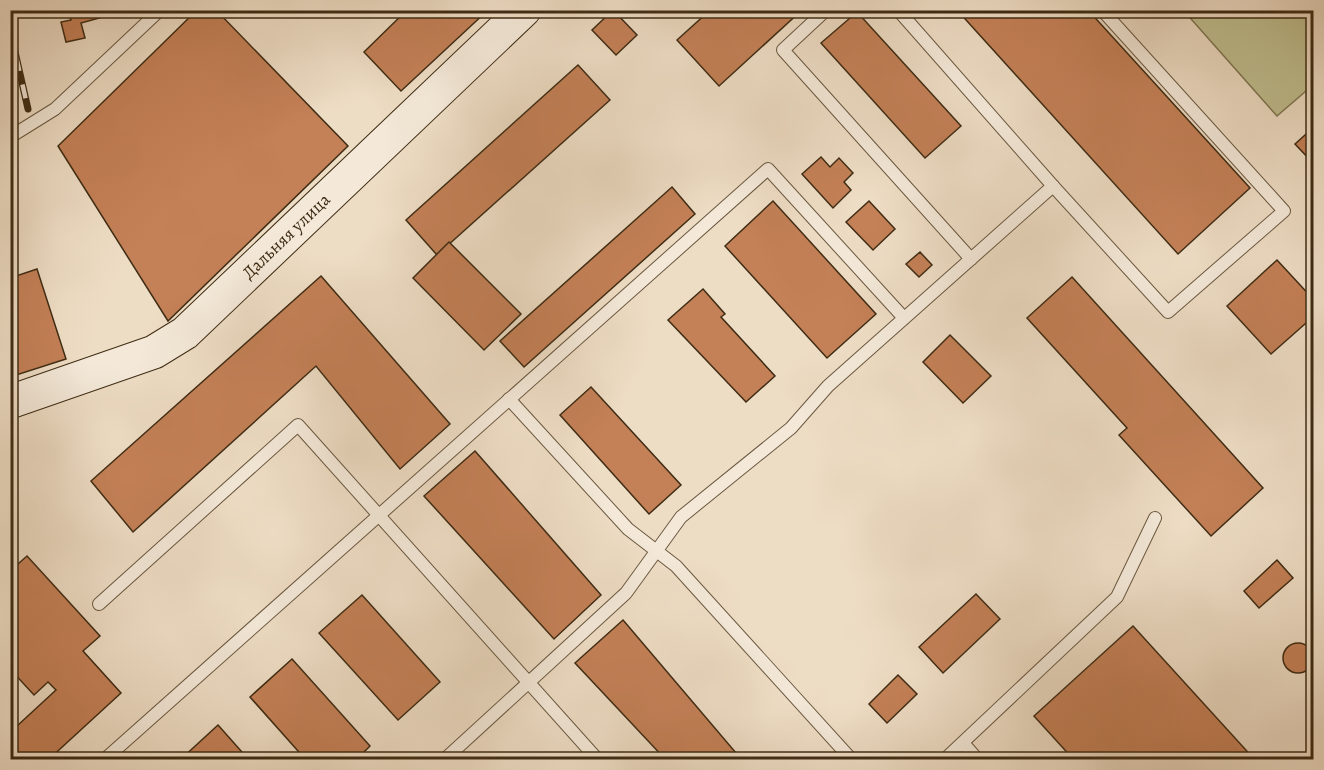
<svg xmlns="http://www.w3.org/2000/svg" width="1324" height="770" font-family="Alegreya,serif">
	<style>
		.green { fill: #c0bf90; stroke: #7f7652; stroke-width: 1.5 }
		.building { fill: #c48057; stroke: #3e2c14; stroke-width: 1.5 }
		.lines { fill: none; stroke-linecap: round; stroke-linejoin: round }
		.lane-casing { stroke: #6a5840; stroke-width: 14 }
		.secondary-casing { stroke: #3e2c14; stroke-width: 35 }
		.lane { stroke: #f4e9d9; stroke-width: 12 }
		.secondary { stroke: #f4e9d9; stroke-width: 33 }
		.rail-casing { stroke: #3e2c14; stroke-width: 7 }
		.rail { stroke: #f4e9d9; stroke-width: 4.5; stroke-dasharray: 14; stroke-linecap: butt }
		.labels { text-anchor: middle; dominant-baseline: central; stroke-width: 6; stroke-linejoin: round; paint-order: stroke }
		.street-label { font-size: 18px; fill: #3e2c14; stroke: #f4e9d9 }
	</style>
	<rect width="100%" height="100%" fill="#eeddc5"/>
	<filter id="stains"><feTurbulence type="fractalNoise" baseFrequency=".00333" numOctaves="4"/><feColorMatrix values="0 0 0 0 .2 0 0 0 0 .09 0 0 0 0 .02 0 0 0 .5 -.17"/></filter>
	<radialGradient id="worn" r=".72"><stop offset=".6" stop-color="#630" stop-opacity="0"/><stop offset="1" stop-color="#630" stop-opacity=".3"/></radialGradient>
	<path class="green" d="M1184 11H1313V85L1277 116Z"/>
	<g class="building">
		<path d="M68 10H128L81 23 85 38 66 42 61 22 71 20Z"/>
		<path d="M197 10H216L348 146 168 321 58 146Z"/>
		<path d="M407 10H488L401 91 364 52Z"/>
		<path d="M613 10 637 35 616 55 592 30Z"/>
		<path d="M716 10H802L719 86 677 40 707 13 709 16Z"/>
		<path d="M957 10H1088L1250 188 1178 254Z"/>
		<path d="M857 12 961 126 925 158 821 43Z"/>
		<path d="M578 65 610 100 437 255 406 220Z"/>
		<path d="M1314 127V164L1295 144Z"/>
		<path d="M821 157 830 167 839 158 853 173 844 182 851 190 833 208 802 174Z"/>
		<path d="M672 187 695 214 524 367 500 341Z"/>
		<path d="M773 201 876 314 827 358 725 246Z"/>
		<path d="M869 201 895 229 873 250 846 222Z"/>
		<path d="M449 242 521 314 484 350 413 278Z"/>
		<path d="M920 252 932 265 919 277 906 264Z"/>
		<path d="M1277 260 1314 300V316L1271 354 1227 306Z"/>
		<path d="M37 269 66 359 10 377V278Z"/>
		<path d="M321 276 450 424 400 469 316 366 133 532 91 481Z"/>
		<path d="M1072 277 1263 488 1211 536 1119 435 1127 428 1027 318Z"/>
		<path d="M703 289 725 314 721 317 775 376 746 402 668 320Z"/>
		<path d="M950 335 991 376 963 403 923 362Z"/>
		<path d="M591 387 681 485 649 514 560 415Z"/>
		<path d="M475 451 601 595 554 639 424 496Z"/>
		<path d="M27 556 100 636 83 651 121 693 48 760H10V719L17 726 56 690 48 682 34 695 10 669V652L15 648 10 642V571Z"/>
		<path d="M1277 560 1293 578 1259 608 1244 591Z"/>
		<path d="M976 594 1000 619 943 673 919 647Z"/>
		<path d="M362 595 440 682 398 720 319 633Z"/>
		<path d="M623 620 742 760H666L575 663Z"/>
		<path d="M1133 626 1255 760H1074L1034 716Z"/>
		<circle cx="1298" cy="658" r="15"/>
		<path d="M292 659 370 746 356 760H306L250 697Z"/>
		<path d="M898 675 917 694 887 723 869 704Z"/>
		<path d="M218 725 249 760H180Z"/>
	</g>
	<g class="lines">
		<g class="lane-casing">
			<g id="lane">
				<path d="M826 10 783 50 971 259"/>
				<path d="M10 137 55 109 160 10"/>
				<path d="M1053 186 1168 312 1284 211 1102 10"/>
				<path d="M509 399 628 529 676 566 852 760"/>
				<path d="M99 604 298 425 598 760"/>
				<path d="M963 743 978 760"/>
				<path d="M104 760 768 169 904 318"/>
				<path d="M444 760 626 593 681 517 791 428 828 386 1053 186 898 10"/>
				<path d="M944 760 1117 597 1155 518"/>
			</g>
		</g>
		<g class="secondary-casing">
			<path id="secondary" d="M10 402 154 352 185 333 524 10"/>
		</g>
		<use href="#lane" class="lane"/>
		<use href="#secondary" class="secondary"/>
		<g class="rail-casing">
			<path id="rail" d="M10 30 28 109"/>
		</g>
		<use href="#rail" class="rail"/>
	</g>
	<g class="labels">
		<g class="street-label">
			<text transform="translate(286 236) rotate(-44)">Дальняя улица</text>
		</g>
	</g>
	<rect width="1324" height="770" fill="none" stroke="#eeddc5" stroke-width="36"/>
	<rect x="12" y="12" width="1300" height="746" fill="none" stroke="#3e2c14" stroke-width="3"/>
	<rect x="18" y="18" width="1288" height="734" fill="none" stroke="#3e2c14" stroke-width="1.5"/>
	<rect width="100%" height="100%" filter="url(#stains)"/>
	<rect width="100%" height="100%" fill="url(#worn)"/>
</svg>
